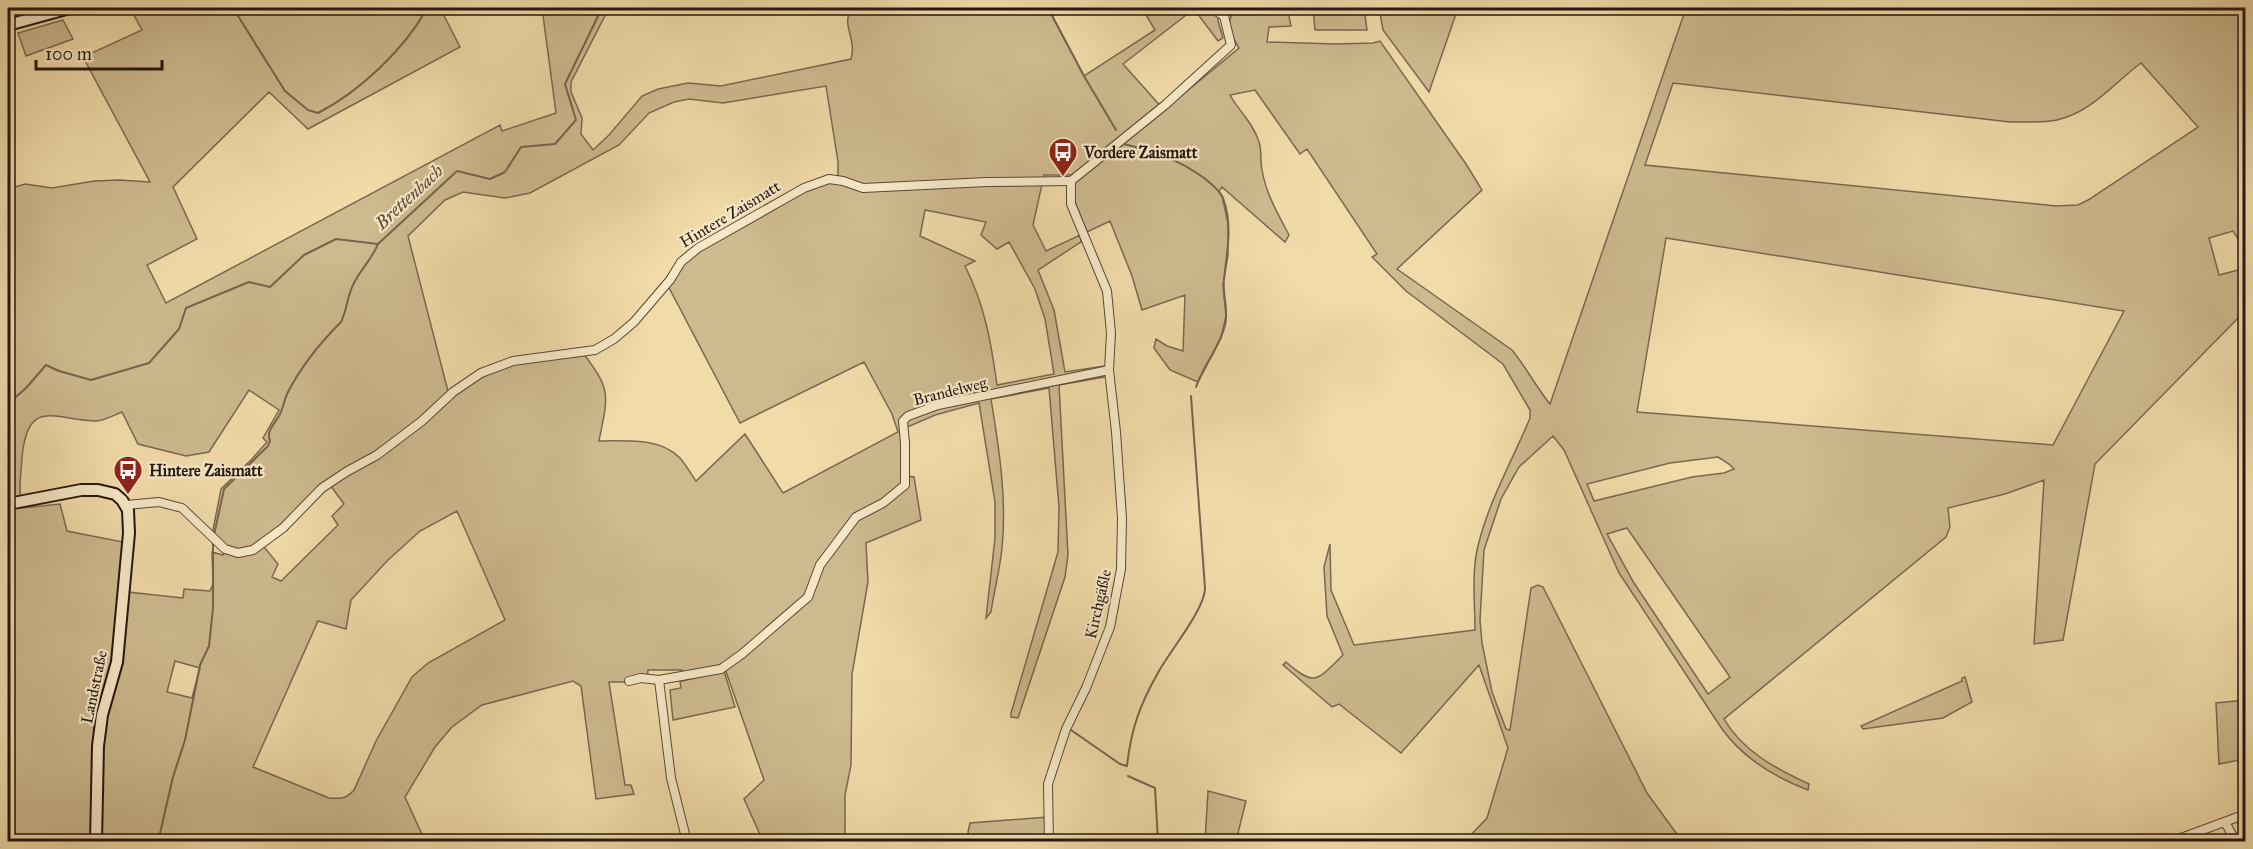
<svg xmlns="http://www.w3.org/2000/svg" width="2253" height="849" font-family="'IM FELL Great Primer',serif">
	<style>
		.green { fill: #ceba8f; stroke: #7a6850; stroke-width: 1.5; fill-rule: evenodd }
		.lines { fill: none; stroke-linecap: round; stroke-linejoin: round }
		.stream { stroke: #76644d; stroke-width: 2 }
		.street-casing { stroke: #584736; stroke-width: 10 }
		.secondary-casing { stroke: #251610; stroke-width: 14 }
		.street { stroke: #f6e8c7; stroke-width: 8 }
		.secondary { stroke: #f6e8c7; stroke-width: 10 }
		.labels { text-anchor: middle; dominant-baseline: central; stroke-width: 4.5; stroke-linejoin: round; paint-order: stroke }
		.poi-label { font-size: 16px; font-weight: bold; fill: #251610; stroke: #f6e8c7; text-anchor: start }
		.street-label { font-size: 16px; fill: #251610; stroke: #f6e8c7 }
		.water-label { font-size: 18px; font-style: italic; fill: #5b4a38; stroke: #f6e8c7 }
	</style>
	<rect width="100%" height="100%" fill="#f1dba9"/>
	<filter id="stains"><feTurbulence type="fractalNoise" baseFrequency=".00333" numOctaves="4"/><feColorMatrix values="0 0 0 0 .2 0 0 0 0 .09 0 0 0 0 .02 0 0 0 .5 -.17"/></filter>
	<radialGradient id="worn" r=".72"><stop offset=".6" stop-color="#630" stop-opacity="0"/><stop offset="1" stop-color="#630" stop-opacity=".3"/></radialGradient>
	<g class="green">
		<path d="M130 8H440L460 47 308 129 269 92 173 187 197 239 147 265 166 303 500 125 502 131 556 113 542 8H609L571 82V92L582 118 581 134 593 150 609 135 642 96 658 89 688 83 721 86 851 59C857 38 841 26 851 8H1048L1084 76 1155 30 1142 8H1219L1218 21 1223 38 1218 41 1194 9 1123 64 1164 110 1239 48C1210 2 1252 8 1283 8L1289 16 1291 26 1269 27 1267 42 1336 44 1373 43 1380 41 1466 164 1482 190 1397 269 1512 350C1526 367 1536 387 1550 404L1686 8H2245V242L2239 240 2233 231 2209 238 2219 275 2242 269 2245 311 2095 464 2063 640 2034 644 2044 480 2005 494 1948 508 1950 527 1946 537 1724 719C1743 752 1777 769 1809 784L1808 790C1774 777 1743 758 1722 729L1619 573 1564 450 1553 436 1519 467 1501 499 1484 550 1480 620 1482 643 1492 692 1506 729 1510 730 1531 588 1538 585 1543 587 1647 793 1682 841H1465L1487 818 1508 748 1479 665 1401 753 1339 704 1332 707 1283 665 1286 662C1316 688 1317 680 1343 655L1327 616 1324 567 1330 544 1331 590 1354 645 1475 630C1475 602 1471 570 1479 542 1490 499 1513 459 1530 418V410L1503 364 1406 291 1372 257 1377 254 1307 149 1300 154 1255 90 1230 95C1238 110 1254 124 1259 142 1262 151 1260 161 1262 170 1266 194 1278 214 1289 235L1285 242 1222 187 1219 191 1222 196 1228 223V255L1223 285 1226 316 1221 338 1198 382 1170 370 1154 348 1156 339 1167 346 1183 351 1185 295 1142 310 1132 276 1110 221 1087 232 1075 202 1071 175H1044L1033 225 1046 251 1080 235 1081 242 1038 270 1054 310 1065 372 1104 366V377L1059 385 1068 555 1065 577 1018 718 1011 717V713L1058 552 1059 507 1049 388 991 399C999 448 1007 498 1002 548 1000 569 994 591 991 612L986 618 995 538V502L979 403 935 415 905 428 907 476 914 477 921 520 866 543 868 582 852 674 851 765 845 795V841H763L744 799 764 780 723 663 714 667 684 673 682 670H648L647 682H609L625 785H631L634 794 596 799 581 686 573 681 482 705 452 727 435 747 405 797 425 841 8 842V189L25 184 52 188 94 181 119 180 150 182 83 57 142 30ZM2141 63 2198 127 2088 200 2078 205 2056 206 1645 165 1673 83 2010 122C2026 122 2042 123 2057 120 2091 113 2115 82 2141 63ZM826 86 838 162V176L830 177 676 265 665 280 740 423 864 362 892 414 898 432 783 493 745 434 696 481C691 474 686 465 680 458 660 437 626 441 599 441 608 395 612 391 583 353L512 360 481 371 450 399 408 236 445 200 463 192 505 198 530 193 619 145 649 113 674 102 689 99 723 103ZM925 210 986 222 981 235 997 249 1009 242 1035 289 1045 319 1054 374 997 385C991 342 985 306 965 266L975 261 920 236ZM1666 238 2124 311 2053 445 1637 412ZM249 390 279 410 263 438 267 442 252 459 221 489 212 535 227 547 223 555 212 552 213 584 210 591 184 589 183 598 119 591 123 542 67 531 60 504 22 508C18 491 21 475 22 457 28 397 54 420 96 421 104 421 114 415 122 412L138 444 186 456 209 452ZM1718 457 1729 464 1734 469 1724 473 1692 477 1594 501 1587 484 1670 463ZM327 481 344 504 332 516 338 525 281 581 272 577 278 564 260 542 281 526ZM457 511 505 620 428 663 412 677 376 741 354 790C346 799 341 799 329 798L253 767 318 621 346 629 351 600 388 560 420 531ZM1627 528 1730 677 1708 694 1634 583 1607 534ZM175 661 200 668 192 698 167 692Z"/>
		<path d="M1313 8H1364L1367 30H1315Z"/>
		<path d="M1379 8H1458L1429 92 1383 30Z"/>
		<path d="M63 20 73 39 26 56 18 33Z"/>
		<path d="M724 671 735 707 673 720 670 690 681 688 680 681H682Z"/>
		<path d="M1965 677 1972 702 1943 718 1863 729 1861 726 1962 681V678Z"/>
		<path d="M2245 700V745H2243L2245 759 2219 764 2216 703Z"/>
		<path d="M1208 791 1246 801 1236 841H1205Z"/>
		<path d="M1048 817 1050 841H969L968 832 970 823Z"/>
	</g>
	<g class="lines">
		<g class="stream">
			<path d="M233 8 285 91 308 110 318 113C359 92 405 49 427 8"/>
			<path d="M1048 8 1084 76 1116 130"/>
			<path d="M1124 144C1155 152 1178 159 1204 178 1211 184 1219 189 1223 198 1233 224 1227 253 1224 279 1222 294 1229 310 1225 325 1220 347 1203 366 1196 387"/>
			<path d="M8 404 26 388 46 365 59 371 91 380 149 363 179 329 186 308 249 282 270 287 304 255 336 239 378 244 457 171 490 179 505 172 521 147 555 144 576 120 565 84 602 8"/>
			<path d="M214 535 224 489 268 446 270 441C266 431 274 425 279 416 283 409 284 401 287 394 301 366 320 343 341 322 347 310 347 297 353 285 360 270 372 259 378 244"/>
			<path d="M1071 730 1120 764 1127 766C1131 729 1140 704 1159 671 1170 651 1205 609 1205 588L1191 396"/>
			<path d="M1128 776 1155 788 1158 842"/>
			<path d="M158 842 173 777 185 740 200 665 209 646 213 608V540"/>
		</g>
		<g class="street-casing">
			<g id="street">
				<path d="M1071 181 1165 105 1231 45 1224 16 1211 8"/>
				<path d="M126 505 159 502 182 508 225 549 238 553 253 550 283 528 322 488 346 472 377 455 422 421 453 392 481 373 513 361 595 350 614 339 634 322 670 280 681 262 698 248 804 188 829 179 843 181 863 188 987 182 1071 181"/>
				<path d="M659 680 671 778 687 842"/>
				<path d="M629 681 641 678 659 680 721 669 742 654 808 597 820 565 856 517 883 503 905 485V443L903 421 908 416 938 405 1109 370"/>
				<path d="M2225 822 2236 842"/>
				<path d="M1049 842 1048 784 1066 729 1086 688 1110 627 1121 569 1122 518 1116 432 1109 370 1111 333 1107 291 1071 204V181"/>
				<path d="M2170 842 2246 814"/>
			</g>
		</g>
		<g class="secondary-casing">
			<g id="secondary">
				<path d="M8 25 70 8"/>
				<path d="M8 504 81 490H98L115 494 122 500 128 510 129 533 117 662 102 715 98 746 96 842"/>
			</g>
		</g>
		<use href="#street" class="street"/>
		<use href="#secondary" class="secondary"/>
	</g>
	<defs>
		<g id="bus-pin" transform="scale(1.5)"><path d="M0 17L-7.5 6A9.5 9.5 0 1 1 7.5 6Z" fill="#8f2418" stroke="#f6e8c7"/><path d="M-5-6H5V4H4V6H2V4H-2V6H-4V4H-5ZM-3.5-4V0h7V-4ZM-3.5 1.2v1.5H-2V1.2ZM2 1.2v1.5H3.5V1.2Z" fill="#fff"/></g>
	</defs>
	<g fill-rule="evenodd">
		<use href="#bus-pin" x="1063" y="152"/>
		<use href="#bus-pin" x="128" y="470"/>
	</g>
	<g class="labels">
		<g class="poi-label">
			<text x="1084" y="152">Vordere Zaismatt</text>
			<text x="149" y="470">Hintere Zaismatt</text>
		</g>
		<g class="street-label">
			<text transform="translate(730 214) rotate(-31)">Hintere Zaismatt</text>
			<text transform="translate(950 391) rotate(-14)">Brandelweg</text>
			<text transform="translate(1098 604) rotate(-77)">Kirchgäßle</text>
			<text transform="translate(94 687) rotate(-78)">Landstraße</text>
		</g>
		<g class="water-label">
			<text transform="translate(409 197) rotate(-43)">Brettenbach</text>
		</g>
	</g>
	<rect width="2253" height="849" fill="none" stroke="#f1dba9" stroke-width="30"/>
	<rect x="9" y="9" width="2235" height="831" fill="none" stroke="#251610" stroke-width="3"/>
	<rect x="15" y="15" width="2223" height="819" fill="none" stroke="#251610" stroke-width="1.5"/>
	<path d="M36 60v9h126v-9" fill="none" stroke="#251610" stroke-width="3"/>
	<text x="45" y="60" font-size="18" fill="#251610" stroke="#f6e8c7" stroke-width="4.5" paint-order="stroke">100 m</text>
	<rect width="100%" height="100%" filter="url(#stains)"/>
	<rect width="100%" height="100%" fill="url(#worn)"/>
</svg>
